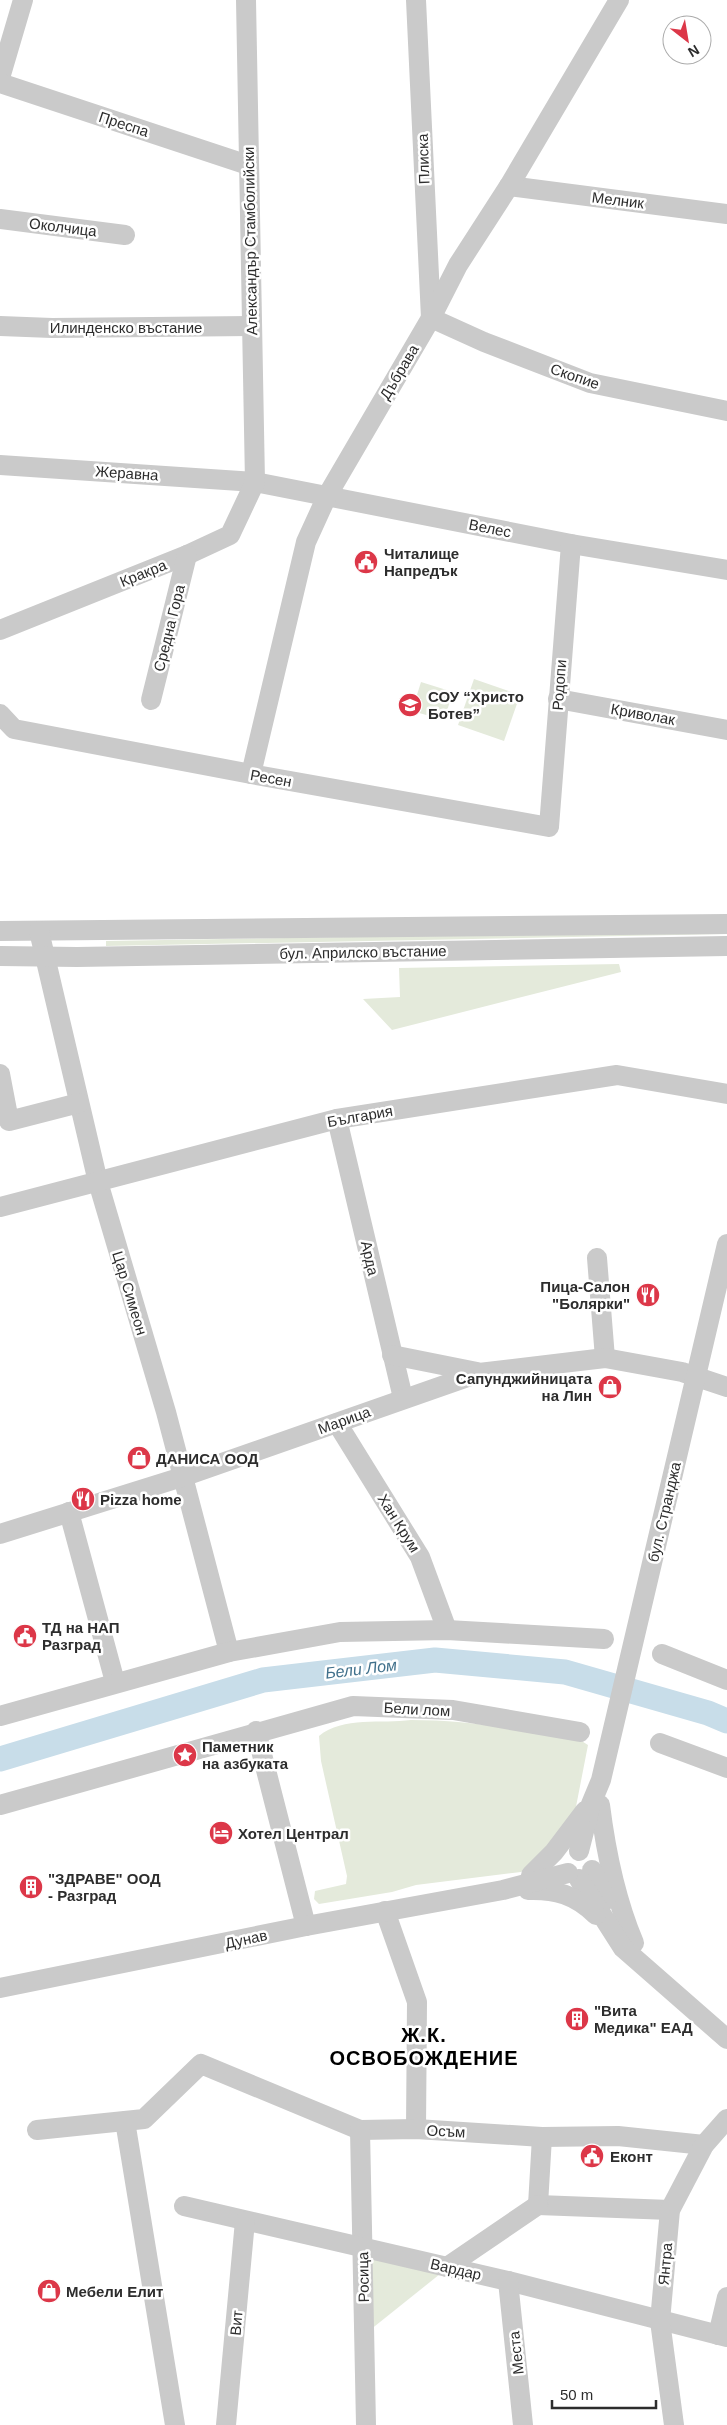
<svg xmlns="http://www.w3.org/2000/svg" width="727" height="2425" font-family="Helvetica,sans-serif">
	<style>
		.green { fill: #e4eadb }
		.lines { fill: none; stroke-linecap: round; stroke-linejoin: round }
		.river { stroke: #c8dde9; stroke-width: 25 }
		.minor { stroke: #cacaca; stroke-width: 20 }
		.labels { text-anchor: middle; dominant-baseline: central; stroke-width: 5; stroke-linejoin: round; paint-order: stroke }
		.street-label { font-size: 15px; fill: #2d2d2d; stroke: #fff }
		.poi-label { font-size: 15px; font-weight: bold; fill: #2d2d2d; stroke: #fff; text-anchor: start }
		.water-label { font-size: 16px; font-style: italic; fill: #40708b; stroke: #fff }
		.district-label { font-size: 20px; font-weight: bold; letter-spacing: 1px; fill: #000; stroke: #fff }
	</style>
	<rect width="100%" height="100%" fill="#fff"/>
	<g class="green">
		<path d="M474 679 520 695 504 741 458 725Z"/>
		<path d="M421 682 453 692 444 720 412 711Z"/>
		<path d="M727 931V934L106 946V941Z"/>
		<path d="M619 964 621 972 392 1030 363 999 400 997 399 968Z"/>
		<path d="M411 1720C468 1720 524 1730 580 1740L588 1745 574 1817 531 1865 521 1872 416 1885 392 1892 319 1904 314 1899 315 1891 346 1884 347 1876 321 1761 319 1736C343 1716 382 1724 411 1720Z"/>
		<path d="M369 2258 440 2274 370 2330Z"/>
	</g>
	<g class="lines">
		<path class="river" d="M0 1759 263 1680 435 1660 565 1672 708 1713 727 1721"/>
		<g class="minor">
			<path d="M416 0 431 318 484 342 590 383 727 411"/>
			<path d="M0 78 23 0"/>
			<path d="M0 83 248 165"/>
			<path d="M509 186 727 214"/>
			<path d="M0 219 125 235"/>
			<path d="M0 326 52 328 251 326"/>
			<path d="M0 465 255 482 571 544 727 570"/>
			<path d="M0 630 187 555 230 535 255 482 246 0"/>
			<path d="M558 699 727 730"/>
			<path d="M151 700 187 555"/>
			<path d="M0 714 14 729 251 774 549 827 571 544"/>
			<path d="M251 774 306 542 327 496 431 318 458 265 509 186 619 0"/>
			<path d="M0 931 727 924"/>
			<path d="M39 931 98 1182 166 1412 229 1652"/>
			<path d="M0 956 77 957 727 946"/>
			<path d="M0 1074 9 1121 79 1103"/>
			<path d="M337 1119 403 1398"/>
			<path d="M0 1207 337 1119 617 1075 727 1094"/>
			<path d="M597 1258 605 1358"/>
			<path d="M392 1355 477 1372"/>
			<path d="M337 1423 420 1557 447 1630"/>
			<path d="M69 1512 115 1682"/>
			<path d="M0 1534 182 1477 479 1373 605 1358 682 1372 727 1387"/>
			<path d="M662 1654 727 1680"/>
			<path d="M0 1716 229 1652 340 1632 447 1630 604 1639"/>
			<path d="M256 1731 306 1926"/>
			<path d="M660 1743 727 1768"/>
			<path d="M0 1805 353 1706 453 1710 580 1732"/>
			<path d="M600 1805C606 1853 615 1898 634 1943"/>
			<path d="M579 1851 591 1804 601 1780 727 1244"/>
			<path d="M592 1870 606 1900"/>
			<path d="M531 1875 554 1852 585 1811"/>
			<path d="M579 1879 623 1948 727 2039"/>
			<path d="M528 1890C555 1889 576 1895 596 1915"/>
			<path d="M385 1911 417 2002 416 2129"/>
			<path d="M0 1988 306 1926 503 1890 568 1873"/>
			<path d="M125 2121 175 2425"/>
			<path d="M37 2130 144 2119 201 2064 360 2130 416 2129 542 2137 618 2136 704 2145"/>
			<path d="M360 2130 366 2425"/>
			<path d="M538 2205 670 2210"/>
			<path d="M538 2205 542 2137"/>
			<path d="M184 2206 508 2281 727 2337"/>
			<path d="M447 2267 538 2205"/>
			<path d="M508 2281 523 2425"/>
			<path d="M718 2335 727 2297"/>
			<path d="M226 2425 245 2221"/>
			<path d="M674 2425 660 2321 670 2210 704 2145 727 2119"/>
		</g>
	</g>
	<defs>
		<g id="civic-disc" transform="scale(1.25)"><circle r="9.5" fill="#dc3748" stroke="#fff"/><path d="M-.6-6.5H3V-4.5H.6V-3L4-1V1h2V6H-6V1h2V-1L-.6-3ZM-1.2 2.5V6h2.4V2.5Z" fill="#fff"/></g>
		<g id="school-disc" transform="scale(1.25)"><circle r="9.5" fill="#dc3748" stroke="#fff"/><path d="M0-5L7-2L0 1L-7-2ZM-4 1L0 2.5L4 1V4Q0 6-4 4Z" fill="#fff"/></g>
		<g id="restaurant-disc" transform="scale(1.25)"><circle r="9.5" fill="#dc3748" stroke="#fff"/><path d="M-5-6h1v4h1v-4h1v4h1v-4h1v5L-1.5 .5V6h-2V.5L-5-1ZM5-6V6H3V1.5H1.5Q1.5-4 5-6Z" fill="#fff"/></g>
		<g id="shop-disc" transform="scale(1.25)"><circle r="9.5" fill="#dc3748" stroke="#fff"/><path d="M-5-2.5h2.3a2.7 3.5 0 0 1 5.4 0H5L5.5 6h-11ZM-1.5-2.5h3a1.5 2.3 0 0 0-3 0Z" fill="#fff"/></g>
		<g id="sight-disc" transform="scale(1.25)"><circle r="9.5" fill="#dc3748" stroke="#fff"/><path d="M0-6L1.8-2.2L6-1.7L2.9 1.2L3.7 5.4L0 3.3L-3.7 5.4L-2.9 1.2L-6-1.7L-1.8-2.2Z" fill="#fff"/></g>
		<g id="hotel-disc" transform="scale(1.25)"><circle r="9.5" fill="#dc3748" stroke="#fff"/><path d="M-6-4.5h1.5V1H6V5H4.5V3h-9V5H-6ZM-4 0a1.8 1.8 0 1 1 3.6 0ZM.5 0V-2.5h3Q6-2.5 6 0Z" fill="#fff"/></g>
		<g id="building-disc" transform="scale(1.25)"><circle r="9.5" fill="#dc3748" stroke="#fff"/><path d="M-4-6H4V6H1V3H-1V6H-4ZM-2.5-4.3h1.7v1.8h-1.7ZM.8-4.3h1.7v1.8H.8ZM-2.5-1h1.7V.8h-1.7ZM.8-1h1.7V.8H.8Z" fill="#fff"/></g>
	</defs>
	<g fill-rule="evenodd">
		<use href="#civic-disc" x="366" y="562"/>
		<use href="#school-disc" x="410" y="705"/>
		<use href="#restaurant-disc" x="648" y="1295"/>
		<use href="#shop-disc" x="610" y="1387"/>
		<use href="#shop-disc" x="139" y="1458"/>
		<use href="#restaurant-disc" x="83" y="1499"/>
		<use href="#civic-disc" x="25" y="1636"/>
		<use href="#sight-disc" x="185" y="1755"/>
		<use href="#hotel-disc" x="221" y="1833"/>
		<use href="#building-disc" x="31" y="1887"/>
		<use href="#building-disc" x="577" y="2019"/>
		<use href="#civic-disc" x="592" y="2156"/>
		<use href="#shop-disc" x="49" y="2291"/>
	</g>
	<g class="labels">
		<g class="street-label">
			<text transform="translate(124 124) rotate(18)">Преспа</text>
			<text transform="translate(423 159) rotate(-92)">Плиска</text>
			<text transform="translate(618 200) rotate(7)">Мелник</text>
			<text transform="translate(63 227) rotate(7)">Околчица</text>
			<text transform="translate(250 241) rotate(-91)">Александър Стамболийски</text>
			<text x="126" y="327">Илинденско въстание</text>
			<text transform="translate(399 372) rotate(-59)">Дъбрава</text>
			<text transform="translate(575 376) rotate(19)">Скопие</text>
			<text transform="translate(127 473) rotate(4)">Жеравна</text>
			<text transform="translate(490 528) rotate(11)">Велес</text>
			<text transform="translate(143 573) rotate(-22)">Кракра</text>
			<text transform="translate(169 628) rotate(-76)">Средна Гора</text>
			<text transform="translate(559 685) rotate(-86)">Родопи</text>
			<text transform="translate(643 714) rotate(10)">Криволак</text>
			<text transform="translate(271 778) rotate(10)">Ресен</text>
			<text transform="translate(363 952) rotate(-1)">бул. Априлско въстание</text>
			<text transform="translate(360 1116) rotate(-10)">България</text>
			<text transform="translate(370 1258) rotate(77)">Арда</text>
			<text transform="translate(130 1293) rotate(73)">Цар Симеон</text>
			<text transform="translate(344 1420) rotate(-20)">Марица</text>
			<text transform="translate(664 1512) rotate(-77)">бул. Странджа</text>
			<text transform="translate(399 1523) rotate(58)">Хан Крум</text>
			<text transform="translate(417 1709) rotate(3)">Бели лом</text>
			<text transform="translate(246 1939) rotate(-12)">Дунав</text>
			<text transform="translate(446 2131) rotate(3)">Осъм</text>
			<text transform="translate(665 2264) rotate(-85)">Янтра</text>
			<text transform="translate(456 2269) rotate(13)">Вардар</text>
			<text transform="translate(363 2277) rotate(-91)">Росица</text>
			<text transform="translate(236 2323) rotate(-85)">Вит</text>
			<text transform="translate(516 2353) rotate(-96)">Места</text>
		</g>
		<g class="poi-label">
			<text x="384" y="553">Читалище<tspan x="384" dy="17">Напредък</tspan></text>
			<text x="428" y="696">СОУ “Христо<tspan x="428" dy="17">Ботев”</tspan></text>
			<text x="630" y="1286" text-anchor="end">Пица-Салон<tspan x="630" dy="17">"Болярки"</tspan></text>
			<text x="592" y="1378" text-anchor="end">Сапунджийницата<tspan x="592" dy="17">на Лин</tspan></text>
			<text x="156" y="1458">ДАНИСА ООД</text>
			<text x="100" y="1499">Pizza home</text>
			<text x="42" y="1627">ТД на НАП<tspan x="42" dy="17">Разград</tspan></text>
			<text x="202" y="1746">Паметник<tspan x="202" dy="17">на азбуката</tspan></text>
			<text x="238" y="1833">Хотел Централ</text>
			<text x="48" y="1878">"ЗДРАВЕ" ООД<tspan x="48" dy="17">- Разград</tspan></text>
			<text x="594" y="2010">"Вита<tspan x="594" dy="17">Медика" ЕАД</tspan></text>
			<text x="610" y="2156">Еконт</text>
			<text x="66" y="2291">Мебели Елит</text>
		</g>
		<g class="water-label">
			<text transform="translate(361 1669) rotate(-7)">Бели Лом</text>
		</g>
		<g class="district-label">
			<text x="424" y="2035">Ж.К.<tspan x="424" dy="23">ОСВОБОЖДЕНИЕ</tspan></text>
		</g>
	</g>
	<g transform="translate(687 40) rotate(149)"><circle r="24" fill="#ffffff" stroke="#ababab"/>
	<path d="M0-4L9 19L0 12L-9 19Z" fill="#dc3748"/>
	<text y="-8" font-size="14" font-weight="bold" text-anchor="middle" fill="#2d2d2d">N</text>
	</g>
	<path d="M552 2400v8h104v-8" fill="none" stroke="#2d2d2d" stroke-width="2.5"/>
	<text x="560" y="2400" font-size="15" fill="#2d2d2d" stroke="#ffffff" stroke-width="4" paint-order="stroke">50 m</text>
</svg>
